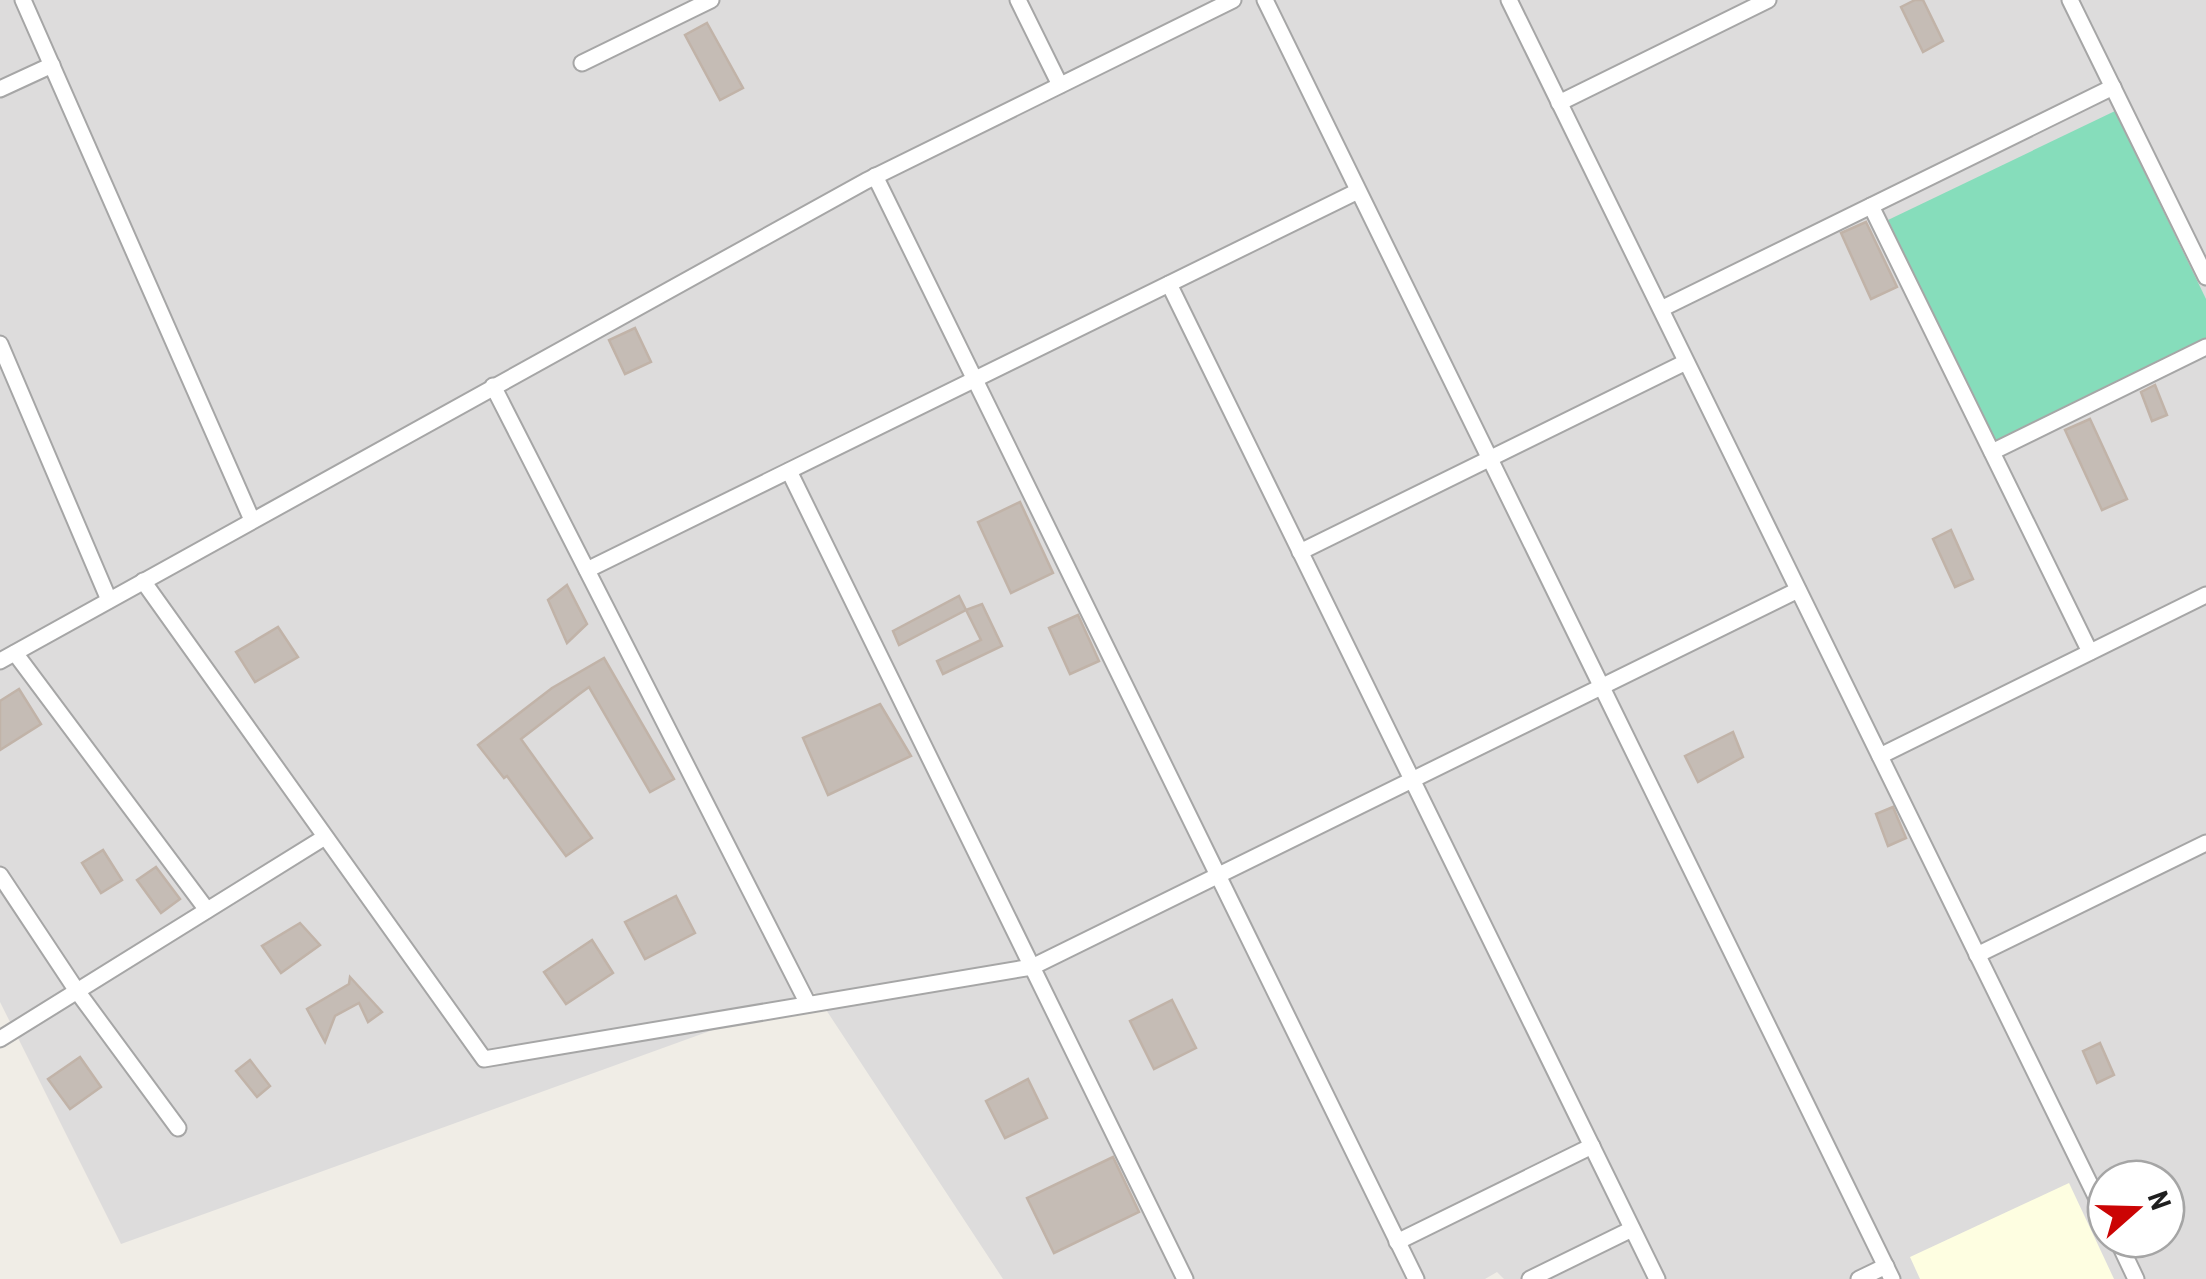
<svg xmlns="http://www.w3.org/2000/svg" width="2206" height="1279" font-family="'Roboto Condensed',sans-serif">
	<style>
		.residential { fill: #dddcdc; fill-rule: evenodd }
		.education { fill: #fefee1 }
		.pitch { fill: #86ddbb }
		.building { fill: #c5bcb5; stroke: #c1b3a8; stroke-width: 2.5 }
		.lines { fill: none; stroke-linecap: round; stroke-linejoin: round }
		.minor-casing { stroke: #a6a6a6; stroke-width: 19 }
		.minor { stroke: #fff; stroke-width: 15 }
	</style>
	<rect width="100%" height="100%" fill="#f0ede6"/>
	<path class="residential" d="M0 0H2206V1279H1504L1497 1272 1485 1279H1003L815 993 121 1244 0 1002ZM2106 1179H2166V1239H2106Z"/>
	<path class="education" d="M2069 1183 2114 1279H1920L1910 1257Z"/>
	<path class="pitch" d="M2115 111 2206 299V341L1995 442 1888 220Z"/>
	<g class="building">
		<path d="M1915 0H1923L1943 41 1923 52 1901 7Z"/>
		<path d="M707 23 743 88 720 100 685 35Z"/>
		<path d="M1866 222 1897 287 1871 299 1841 233Z"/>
		<path d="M635 328 651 362 625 374 609 340Z"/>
		<path d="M2155 385 2167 415 2152 421 2141 392Z"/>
		<path d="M2090 419 2127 499 2102 510 2065 430Z"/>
		<path d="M1020 502 1053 573 1011 593 978 522Z"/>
		<path d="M1951 530 1973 579 1955 587 1933 539Z"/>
		<path d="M567 585 587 624 567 643 548 600Z"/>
		<path d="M959 596 966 610 899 645 893 631Z"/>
		<path d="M982 604 1002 646 943 674 937 661 981 640 966 610Z"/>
		<path d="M1078 615 1099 661 1070 674 1049 628Z"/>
		<path d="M278 627 298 657 255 682 236 652Z"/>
		<path d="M604 658 674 779 650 792 589 687 578 695 521 739 592 838 566 856 507 776 504 778 478 745 552 688Z"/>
		<path d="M19 689 41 724 0 750V701Z"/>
		<path d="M880 704 911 756 828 795 803 738Z"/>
		<path d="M1733 732 1743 757 1698 782 1685 756Z"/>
		<path d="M1893 807 1906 838 1888 846 1876 814Z"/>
		<path d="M103 850 122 880 101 893 82 863Z"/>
		<path d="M156 867 180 899 161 913 137 880Z"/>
		<path d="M676 896 695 933 645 959 625 922Z"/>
		<path d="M300 923 320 945 281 973 262 946Z"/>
		<path d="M592 940 613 973 566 1004 544 972Z"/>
		<path d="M350 977 382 1012 368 1022 359 1003 335 1016 325 1042 307 1009 349 984Z"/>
		<path d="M1172 1000 1196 1048 1154 1069 1130 1021Z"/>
		<path d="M2100 1043 2114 1075 2097 1083 2083 1051Z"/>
		<path d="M80 1057 101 1087 70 1109 48 1079Z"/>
		<path d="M250 1060 270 1086 257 1097 236 1071Z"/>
		<path d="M1028 1079 1047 1118 1005 1138 986 1101Z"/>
		<path d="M1113 1157 1139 1212 1054 1253 1027 1198Z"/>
	</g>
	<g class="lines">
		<g class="minor-casing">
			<g id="minor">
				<path d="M23 0 252 520"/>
				<path d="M1018 0 1060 85"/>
				<path d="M1265 0 1892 1279"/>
				<path d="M1509 0 2106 1217"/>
				<path d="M2070 0 2206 277"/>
				<path d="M582 63 711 0"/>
				<path d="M0 89 52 65"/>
				<path d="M1559 103 1768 0"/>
				<path d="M875 176 1416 1279"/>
				<path d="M1871 206 2090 652"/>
				<path d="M1169 284 1657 1279"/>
				<path d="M1661 309 2113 87"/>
				<path d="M0 344 109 600"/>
				<path d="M493 386 807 1002"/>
				<path d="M1992 452 2206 347"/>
				<path d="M789 471 1185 1279"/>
				<path d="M1300 552 1686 362"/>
				<path d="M587 570 1358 191"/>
				<path d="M143 581 484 1059 1032 967 1798 590"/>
				<path d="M15 653 207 910"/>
				<path d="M0 661 866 181 1233 0"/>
				<path d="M1880 756 2206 595"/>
				<path d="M0 875 77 991 178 1128"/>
				<path d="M1977 955 2206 843"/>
				<path d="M0 1039 325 837"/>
				<path d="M2117 1239 2136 1279"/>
				<path d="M1397 1242 1592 1146"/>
				<path d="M1530 1279 1632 1229"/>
				<path d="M1859 1279 1886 1266"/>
			</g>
		</g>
		<use href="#minor" class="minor"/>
	</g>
	<g transform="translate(2136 1209) rotate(70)"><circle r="48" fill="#ffffff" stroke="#a5a5a5" stroke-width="2.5"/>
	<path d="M0-8L18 38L0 25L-18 38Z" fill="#cb0404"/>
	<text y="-15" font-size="28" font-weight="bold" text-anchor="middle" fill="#1f1f1f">N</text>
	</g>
</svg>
